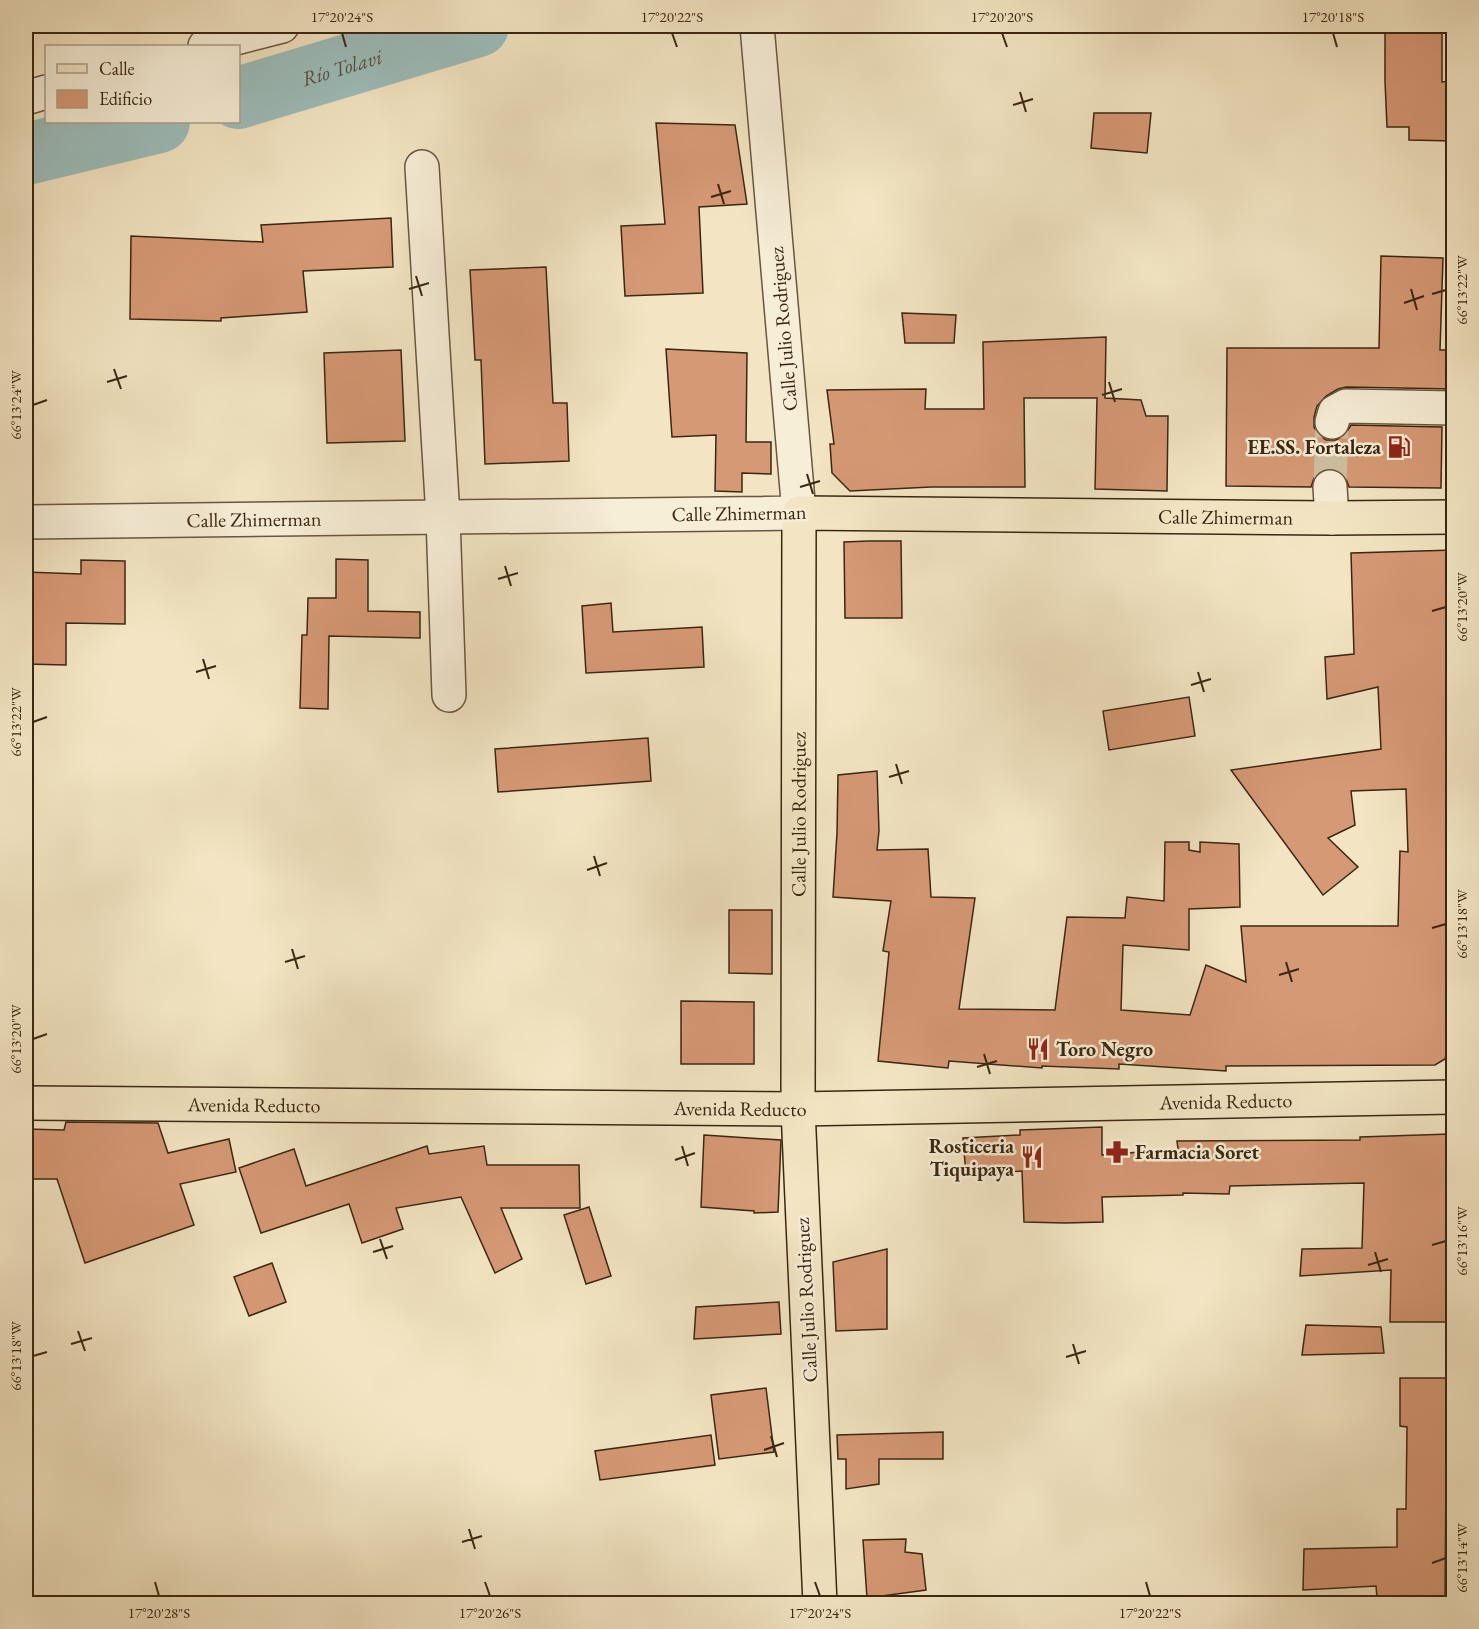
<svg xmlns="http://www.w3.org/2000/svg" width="1479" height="1629" font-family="'EB Garamond',serif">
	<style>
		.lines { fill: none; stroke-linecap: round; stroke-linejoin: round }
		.river { stroke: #9dbdbb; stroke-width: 62 }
		.building { fill: #d69975; stroke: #3b2612; stroke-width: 1.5 }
		.minor-tunnel { stroke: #cebfa0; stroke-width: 33; stroke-dasharray: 33 16; stroke-linecap: butt }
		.minor-casing { stroke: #69563e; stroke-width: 36 }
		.major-casing { stroke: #3b2612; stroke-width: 36 }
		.minor { stroke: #f7eed8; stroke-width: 33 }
		.major { stroke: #f3e5c3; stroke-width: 33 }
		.ticks { fill: none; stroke: #3b2612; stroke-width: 2 }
		.labels { text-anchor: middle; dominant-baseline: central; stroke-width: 5; stroke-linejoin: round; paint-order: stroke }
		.street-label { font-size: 20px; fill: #3b2612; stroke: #f7eed8 }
		.poi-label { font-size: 20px; font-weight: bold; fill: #3b2612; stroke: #f7eed8; text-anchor: end }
		.water-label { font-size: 21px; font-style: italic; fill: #585345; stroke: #f7eed8 }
		.neatline { fill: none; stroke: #3b2612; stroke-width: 2 }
		.ticks-label { font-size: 15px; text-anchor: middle; fill: #3b2612 }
	</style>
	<rect width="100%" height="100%" fill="#f3e5c3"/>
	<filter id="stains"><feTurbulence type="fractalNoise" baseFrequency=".00333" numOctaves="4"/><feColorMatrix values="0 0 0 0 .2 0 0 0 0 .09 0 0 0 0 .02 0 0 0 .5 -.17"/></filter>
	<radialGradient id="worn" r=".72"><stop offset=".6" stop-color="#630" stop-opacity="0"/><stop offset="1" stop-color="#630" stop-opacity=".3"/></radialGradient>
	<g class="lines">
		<g class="river">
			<path id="s1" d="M238 98 478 26"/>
			<path d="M26 154 159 122"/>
		</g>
	</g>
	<g class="building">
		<path d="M1385 27 1442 28V82L1454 81V141L1409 140V127H1387L1385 81Z"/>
		<path d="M1094 113H1151L1147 153 1091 148Z"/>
		<path d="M656 123 735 125 747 204 699 207 703 293 625 296 621 226 665 224Z"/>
		<path d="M391 218 393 267 303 271 307 312 221 318V321L130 319 131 236 263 242 261 225Z"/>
		<path d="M1381 256 1443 258 1440 350H1454V389L1346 387 1338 389 1326 396 1317 406 1314 417V427L1318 434 1326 440H1336L1345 435 1351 425 1442 427 1441 488 1349 487 1345 476 1339 471 1329 468 1319 472 1314 478 1311 487 1226 486 1227 348H1379Z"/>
		<path d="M546 267 553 403H567L569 461 485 464 481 360H475L470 270Z"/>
		<path d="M902 313 956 315 954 343H905Z"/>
		<path d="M1106 337 1105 398 1141 400 1146 416H1168L1167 491 1095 489 1097 398H1024L1025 487H931L850 491 832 473 830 444H834L827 390 926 389 925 409H984L983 342Z"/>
		<path d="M666 349 747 353 746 442H771V474L742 473V492L715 491 716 435 672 437Z"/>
		<path d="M401 350 405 441 327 443 324 353Z"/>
		<path d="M869 541H901L902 618H845L844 542Z"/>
		<path d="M1454 550V679H1452L1454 894 1449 1047 1445 1059 1435 1065 1226 1066V1071L1119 1064V1069L1042 1066V1068L949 1061 948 1068 878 1061 889 952 883 951 891 901 833 897 837 833 838 775 877 771 879 831 877 850 928 849 931 897 975 898 959 1009 1055 1010 1067 917 1125 918 1127 897 1164 901 1165 842H1189V850L1200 852V842L1239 844 1240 907 1189 909V950L1123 945 1121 1010 1190 1015 1206 965 1246 982 1241 926H1398L1400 851 1408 852 1406 789 1351 791 1355 825 1328 838 1358 867 1323 895 1231 770 1381 749 1378 687 1327 699 1325 657 1354 654 1351 553Z"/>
		<path d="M336 559 368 560V611L420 612V638L329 636 328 709 300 708 302 635H307L308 598H336Z"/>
		<path d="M81 560 125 561V624L66 623V665L26 664V572L81 574Z"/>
		<path d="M611 603 613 632 702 627 704 667 586 673 582 606Z"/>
		<path d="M1189 697 1195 736 1109 750 1103 711Z"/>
		<path d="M648 738 651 781 498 792 495 749Z"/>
		<path d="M729 910H772V974L729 973Z"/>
		<path d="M681 1001 754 1002V1064H681Z"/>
		<path d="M66 1122 158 1123 168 1153 229 1139 236 1172 180 1184 194 1225 85 1263 57 1179H26V1129L64 1130Z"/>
		<path d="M1102 1127V1155L1178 1149 1177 1141 1360 1140V1137L1450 1134 1451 1322H1390L1391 1270 1300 1276 1302 1249 1362 1248 1364 1183 1230 1186 1229 1194 1183 1193V1195L1102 1197 1103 1222 1065 1223 1024 1222 1022 1171 966 1175 963 1138 1020 1135V1130Z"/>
		<path d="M704 1135 781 1140 778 1212 754 1213V1211L701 1207Z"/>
		<path d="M427 1146 429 1154 484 1146 487 1165H579L580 1208H501L522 1259 495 1273 461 1197 396 1208 403 1229 362 1243 349 1204 261 1233 239 1168 294 1149 306 1186Z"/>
		<path d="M589 1207 611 1276 586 1284 564 1215Z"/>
		<path d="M887 1249V1329L836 1331 833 1262Z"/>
		<path d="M272 1263 286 1302 249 1316 234 1277Z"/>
		<path d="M779 1302 781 1334 694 1339 696 1307Z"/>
		<path d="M1306 1325 1381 1327 1384 1353 1302 1355Z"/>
		<path d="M1400 1378H1447L1449 1473H1446L1445 1604H1390V1598L1377 1597 1376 1586 1303 1590 1304 1549 1397 1547V1509H1406L1407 1427 1400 1426Z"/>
		<path d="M766 1388 774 1452 719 1459 711 1395Z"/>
		<path d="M943 1432V1459H879V1484L846 1489V1459H838L837 1435Z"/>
		<path d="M711 1435 715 1465 600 1480 595 1451Z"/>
		<path d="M906 1539 905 1552 922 1554 926 1590 867 1598 863 1540Z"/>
	</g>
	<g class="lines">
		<path class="minor-tunnel" d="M1330 487 1332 422"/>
		<g class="minor-casing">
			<g id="minor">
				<path d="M205 46 282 26"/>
				<path d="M26 98 46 92"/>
				<path d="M422 167 443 517 449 695"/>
				<path d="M1332 422 1335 412 1346 406 1454 408"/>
				<path d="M1330 487 1332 518"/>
				<path id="s2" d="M26 522 799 513 757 26"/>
			</g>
		</g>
		<g class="major-casing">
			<g id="major">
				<path id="s3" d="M26 1103 798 1109 1454 1097"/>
				<path id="s4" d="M820 1604 798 1109 799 513 1332 518 1454 517"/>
			</g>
		</g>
		<use href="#minor" class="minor"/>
		<use href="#major" class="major"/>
	</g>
	<path class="ticks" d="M342 33 346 47M672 33 677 47M1002 33 1007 47M1333 33 1337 47M1020 92 1026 112M1013 105 1033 99M718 184 724 204M711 197 731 191M416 276 422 296M409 289 429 283M1411 289 1417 310M1432 294 1446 290M1404 303 1424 296M114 369 121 389M107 382 127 376M1109 382 1115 402M1102 395 1122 389M33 405 47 400M807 474 813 494M800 487 820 481M505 566 511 586M498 579 518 573M1432 611 1446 607M203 659 209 679M196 672 216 666M1198 672 1204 692M1191 685 1211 679M33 722 47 717M896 764 902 784M889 777 909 771M594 856 600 876M587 870 607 863M1432 928 1446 924M292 949 298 969M285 962 305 956M1286 962 1292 982M1279 975 1299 969M33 1039 47 1034M984 1054 990 1074M977 1067 997 1061M682 1146 688 1166M675 1160 695 1153M380 1239 387 1259M1432 1245 1446 1241M373 1252 393 1246M1375 1252 1381 1272M1368 1265 1388 1259M78 1331 85 1351M71 1344 92 1338M1073 1344 1079 1364M33 1356 47 1352M1066 1357 1086 1351M771 1436 777 1457M764 1450 784 1443M469 1529 475 1549M462 1542 482 1536M1432 1563 1446 1558M155 1582 159 1596M485 1582 490 1596M815 1582 820 1596M1146 1582 1150 1596"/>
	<defs>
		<g id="fuel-bare" transform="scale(1.8)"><path d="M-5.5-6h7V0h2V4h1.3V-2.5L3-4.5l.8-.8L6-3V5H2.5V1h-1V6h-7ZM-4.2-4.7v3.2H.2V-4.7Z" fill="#8f2418" stroke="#f7eed8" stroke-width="2.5" paint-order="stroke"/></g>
		<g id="restaurant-bare" transform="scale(1.8)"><path d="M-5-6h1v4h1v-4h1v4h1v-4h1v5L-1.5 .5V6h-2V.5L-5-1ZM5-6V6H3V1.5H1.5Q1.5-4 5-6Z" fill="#8f2418" stroke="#f7eed8" stroke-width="2.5" paint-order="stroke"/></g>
		<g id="pharmacy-bare" transform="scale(1.8)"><path d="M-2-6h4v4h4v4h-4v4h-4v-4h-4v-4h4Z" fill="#8f2418" stroke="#f7eed8" stroke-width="2.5" paint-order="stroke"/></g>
	</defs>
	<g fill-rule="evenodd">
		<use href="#fuel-bare" x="1399" y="447"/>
		<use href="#restaurant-bare" x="1038" y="1049"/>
		<use href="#pharmacy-bare" x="1117" y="1152"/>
		<use href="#restaurant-bare" x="1032" y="1157"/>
	</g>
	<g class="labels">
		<g class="street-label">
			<text transform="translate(783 329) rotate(-95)">Calle Julio Rodriguez</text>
			<text transform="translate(739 513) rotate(-1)">Calle Zhimerman</text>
			<text stroke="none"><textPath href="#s4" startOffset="1518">Calle Zhimerman</textPath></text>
			<text stroke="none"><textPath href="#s2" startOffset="228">Calle Zhimerman</textPath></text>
			<text stroke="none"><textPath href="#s4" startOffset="790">Calle Julio Rodriguez</textPath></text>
			<text stroke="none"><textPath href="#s3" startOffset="1200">Avenida Reducto</textPath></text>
			<text stroke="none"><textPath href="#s3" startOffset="228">Avenida Reducto</textPath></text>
			<text stroke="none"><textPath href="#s3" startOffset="714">Avenida Reducto</textPath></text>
			<text transform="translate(806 1300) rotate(-93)">Calle Julio Rodriguez</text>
		</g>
		<g class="poi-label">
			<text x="1381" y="447">EE.SS. Fortaleza</text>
			<text x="1056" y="1049" text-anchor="start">Toro Negro</text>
			<text x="1014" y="1146">Rosticeria<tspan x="1014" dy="23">Tiquipaya</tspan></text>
			<text x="1135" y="1152" text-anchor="start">Farmacia Soret</text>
		</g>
		<g class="water-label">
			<text stroke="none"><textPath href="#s1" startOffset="108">Río Tolavi</textPath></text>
		</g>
	</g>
	<rect width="1479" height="1629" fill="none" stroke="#f3e5c3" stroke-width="66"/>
	<rect x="45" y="45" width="195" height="78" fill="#f7eed8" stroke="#ac9e89" stroke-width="1.5"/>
	<rect x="57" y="64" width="30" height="9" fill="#f3e5c3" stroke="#ac9e89" stroke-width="1.5"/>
	<text x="99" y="75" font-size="18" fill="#3b2612">Calle</text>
	<rect x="57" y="90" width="30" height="18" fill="#d69975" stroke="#ac9e89" stroke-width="1.5"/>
	<text x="99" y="105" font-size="18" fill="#3b2612">Edificio</text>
	<rect x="33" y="33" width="1413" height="1563" class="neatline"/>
	<g class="ticks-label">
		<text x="342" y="22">17°20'24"S</text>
		<text x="672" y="22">17°20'22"S</text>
		<text x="1002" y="22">17°20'20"S</text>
		<text x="1333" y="22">17°20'18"S</text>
		<text transform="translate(1462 290) rotate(-90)" y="5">66°13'22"W</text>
		<text transform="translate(16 405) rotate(-90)" y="5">66°13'24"W</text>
		<text transform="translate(1462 607) rotate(-90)" y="5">66°13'20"W</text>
		<text transform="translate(16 722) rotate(-90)" y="5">66°13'22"W</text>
		<text transform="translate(1462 924) rotate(-90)" y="5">66°13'18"W</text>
		<text transform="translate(16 1039) rotate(-90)" y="5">66°13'20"W</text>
		<text transform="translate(1462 1241) rotate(-90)" y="5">66°13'16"W</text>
		<text transform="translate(16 1356) rotate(-90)" y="5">66°13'18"W</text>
		<text transform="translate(1462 1558) rotate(-90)" y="5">66°13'14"W</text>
		<text x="159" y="1618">17°20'28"S</text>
		<text x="490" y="1618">17°20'26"S</text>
		<text x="820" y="1618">17°20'24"S</text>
		<text x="1150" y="1618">17°20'22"S</text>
	</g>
	<rect width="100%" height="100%" filter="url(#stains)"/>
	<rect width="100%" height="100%" fill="url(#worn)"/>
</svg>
